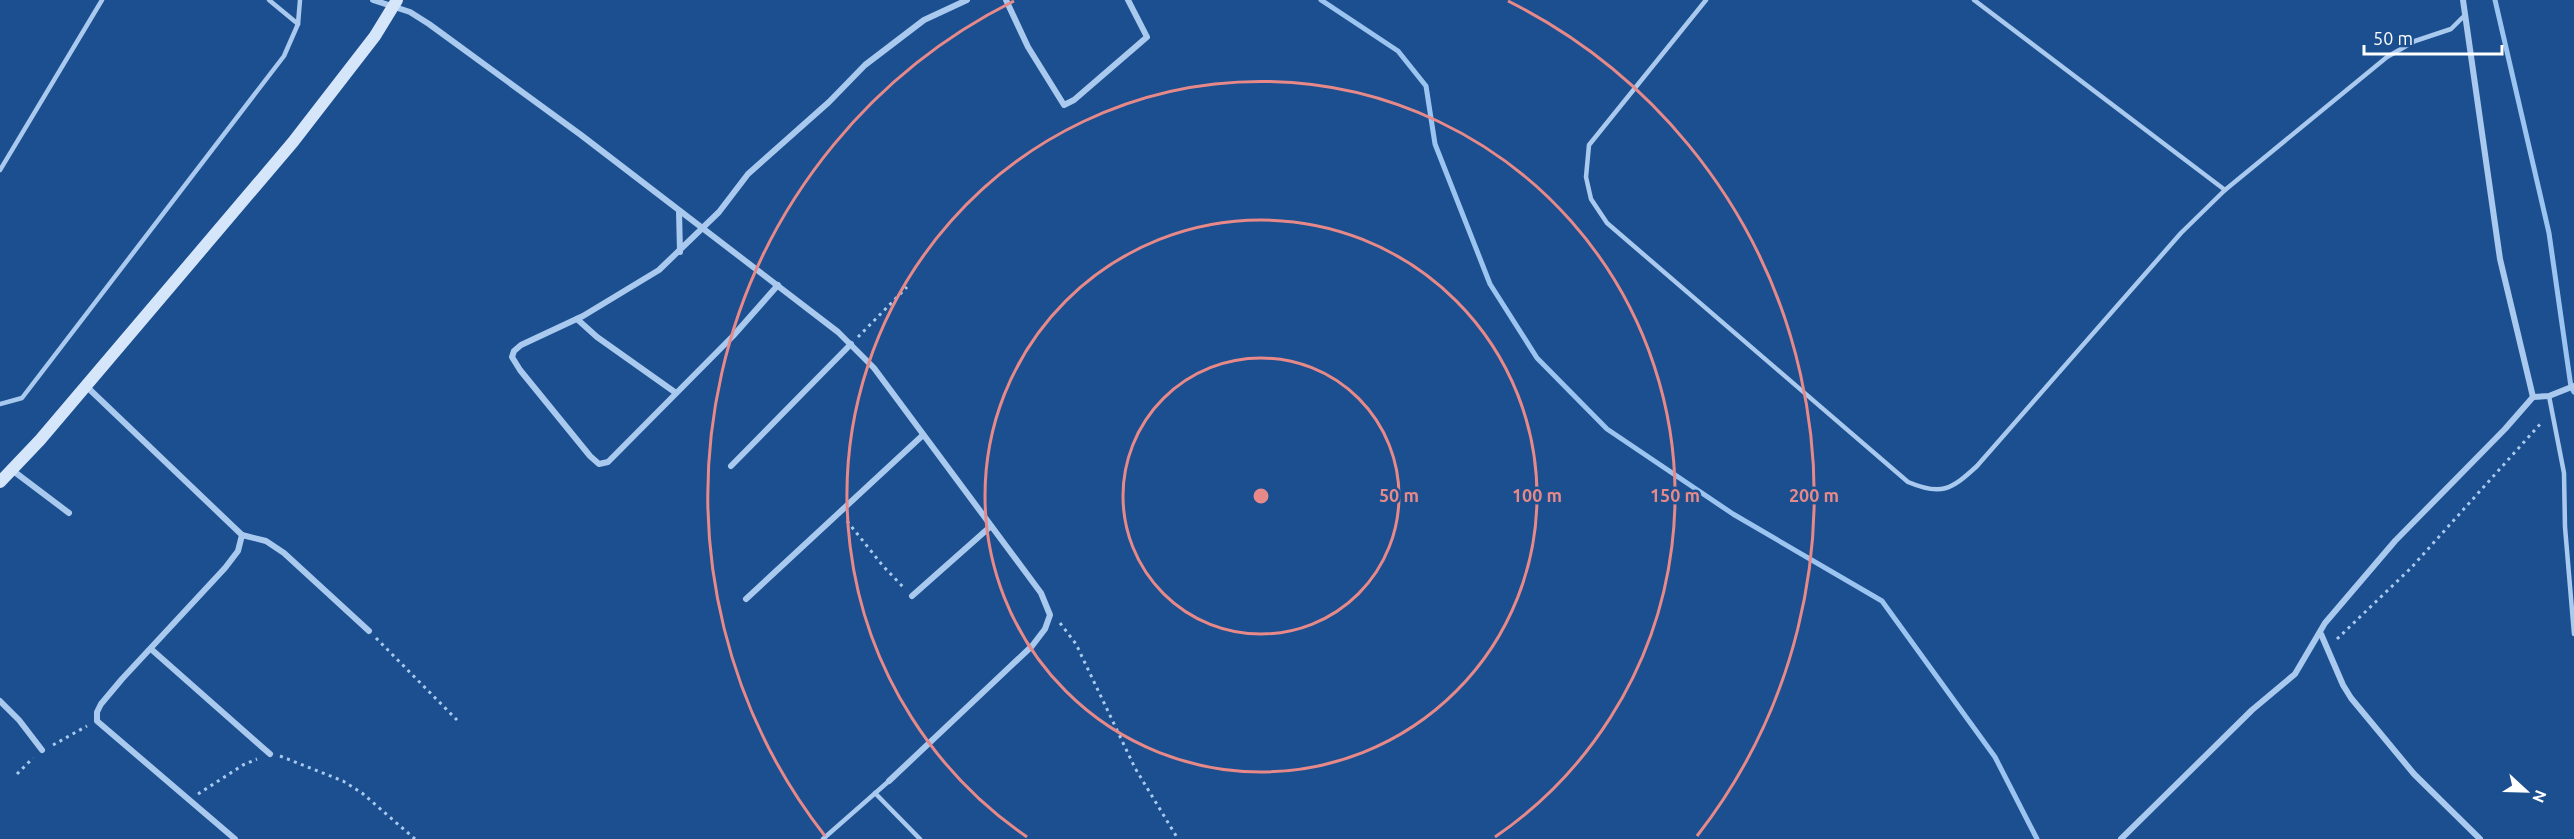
<svg xmlns="http://www.w3.org/2000/svg" width="2574" height="839" font-family="Ubuntu,sans-serif">
	<style>
		.lines { fill: none; stroke-linecap: round; stroke-linejoin: round }
		.stream { stroke: #9cc4f0; stroke-width: 5 }
		.path { stroke: #a9c9ee; stroke-width: 3; stroke-dasharray: 3 4.5; stroke-linecap: butt }
		.lane { stroke: #a9c9ee; stroke-width: 4.5 }
		.street { stroke: #a9c9ee; stroke-width: 6 }
		.secondary { stroke: #d6e6fa; stroke-width: 12 }
		.ring { fill: none; stroke: #e88989; stroke-width: 3 }
		.centre { fill: #e88989; stroke: #1b4f8f; stroke-width: 3 }
		.ring-label { font-size: 18px; text-anchor: middle; font-weight: bold; fill: #e88989; stroke: #1b4f8f; stroke-width: 5; stroke-linejoin: round; paint-order: stroke }
	</style>
	<rect width="100%" height="100%" fill="#1b4f8f"/>
	<g class="lines">
		<g class="stream">
			<path d="M1321 0 1398 51 1426 86 1435 144 1490 284 1537 358 1607 429 1733 514 1882 601 1995 757 2037 839"/>
			<path d="M2495 0 2549 233 2571 387 2574 392"/>
		</g>
		<g class="path">
			<path d="M858 337 907 287"/>
			<path d="M847 521 883 566 905 589"/>
			<path d="M1060 623 1076 644 1135 768 1178 839"/>
			<path d="M376 638 457 720"/>
			<path d="M2337 639 2411 568 2542 422"/>
			<path d="M53 745 87 726"/>
			<path d="M280 756 343 781 362 793 415 839"/>
			<path d="M17 774 33 758"/>
			<path d="M198 794 243 765 257 759"/>
		</g>
		<g class="lane">
			<path d="M269 0 298 24"/>
			<path d="M1706 0 1589 145 1586 177 1591 199 1607 223 1908 482C1941 496 1951 490 1977 466L2181 233 2225 190 2387 57 2415 41 2451 29 2465 15"/>
			<path d="M1974 0 2225 190"/>
			<path d="M0 170 102 0"/>
			<path d="M2549 396 2564 473 2565 527 2574 634"/>
			<path d="M0 404 22 398 284 56 298 24 300 0"/>
			<path d="M875 793 920 839"/>
			<path d="M823 839 889 781"/>
		</g>
		<g class="street">
			<path d="M373 0 410 12 429 24 581 135 838 332 874 368 1041 593 1050 615 1045 629 1032 646 889 781"/>
			<path d="M1006 0 1028 47 1064 105 1074 100 1147 37 1128 0"/>
			<path d="M2463 0 2500 259 2533 397"/>
			<path d="M679 211 680 252"/>
			<path d="M778 285 733 336 608 462 599 464 590 456 520 370 512 357 514 351 521 345 583 316 659 270 719 212 748 174 829 102 865 65 924 20 967 0"/>
			<path d="M577 319 597 337 676 393"/>
			<path d="M86 386 242 535 238 551 225 568 122 679 101 704 97 712V721L235 839"/>
			<path d="M731 466 851 344"/>
			<path d="M12 470 69 513"/>
			<path d="M242 535 266 541 284 553 369 631"/>
			<path d="M912 596 991 526"/>
			<path d="M746 599 923 435"/>
			<path d="M2321 634 2343 685 2351 698 2414 774 2480 839"/>
			<path d="M151 649 270 754"/>
			<path d="M0 701 19 720 42 750"/>
			<path d="M2121 839 2252 710 2295 674 2325 623 2395 541 2505 429 2533 397 2549 396 2574 386"/>
		</g>
		<path class="secondary" d="M0 482 40 440 293 142 375 36 397 0"/>
	</g>
	<g class="ring">
		<circle cx="1261" cy="496" r="138"/>
		<circle cx="1261" cy="496" r="276"/>
		<path d="M1027 837A414 414 0 1 1 1495 837"/>
		<path d="M825 836A553 553 0 0 1 1014 1M1508 1A553 553 0 0 1 1697 836"/>
	</g>
	<circle cx="1261" cy="496" r="9" class="centre"/>
	<g class="ring-label">
		<text x="1399" y="502">50 m</text>
		<text x="1537" y="502">100 m</text>
		<text x="1675" y="502">150 m</text>
		<text x="1814" y="502">200 m</text>
	</g>
	<g transform="translate(2526 791) rotate(112)" stroke="#1b4f8f" stroke-width="4.5" paint-order="stroke">
	<path d="M0-4.5L10 22L0 15L-10 22Z" fill="#ffffff"/>
	<text y="-9" font-size="16" font-weight="bold" text-anchor="middle" fill="#ffffff">N</text>
	</g>
	<path d="M2364 45v9h138v-9" fill="none" stroke="#ffffff" stroke-width="3"/>
	<text x="2373" y="45" font-size="18" fill="#ffffff" stroke="#1b4f8f" stroke-width="4.5" paint-order="stroke">50 m</text>
</svg>
